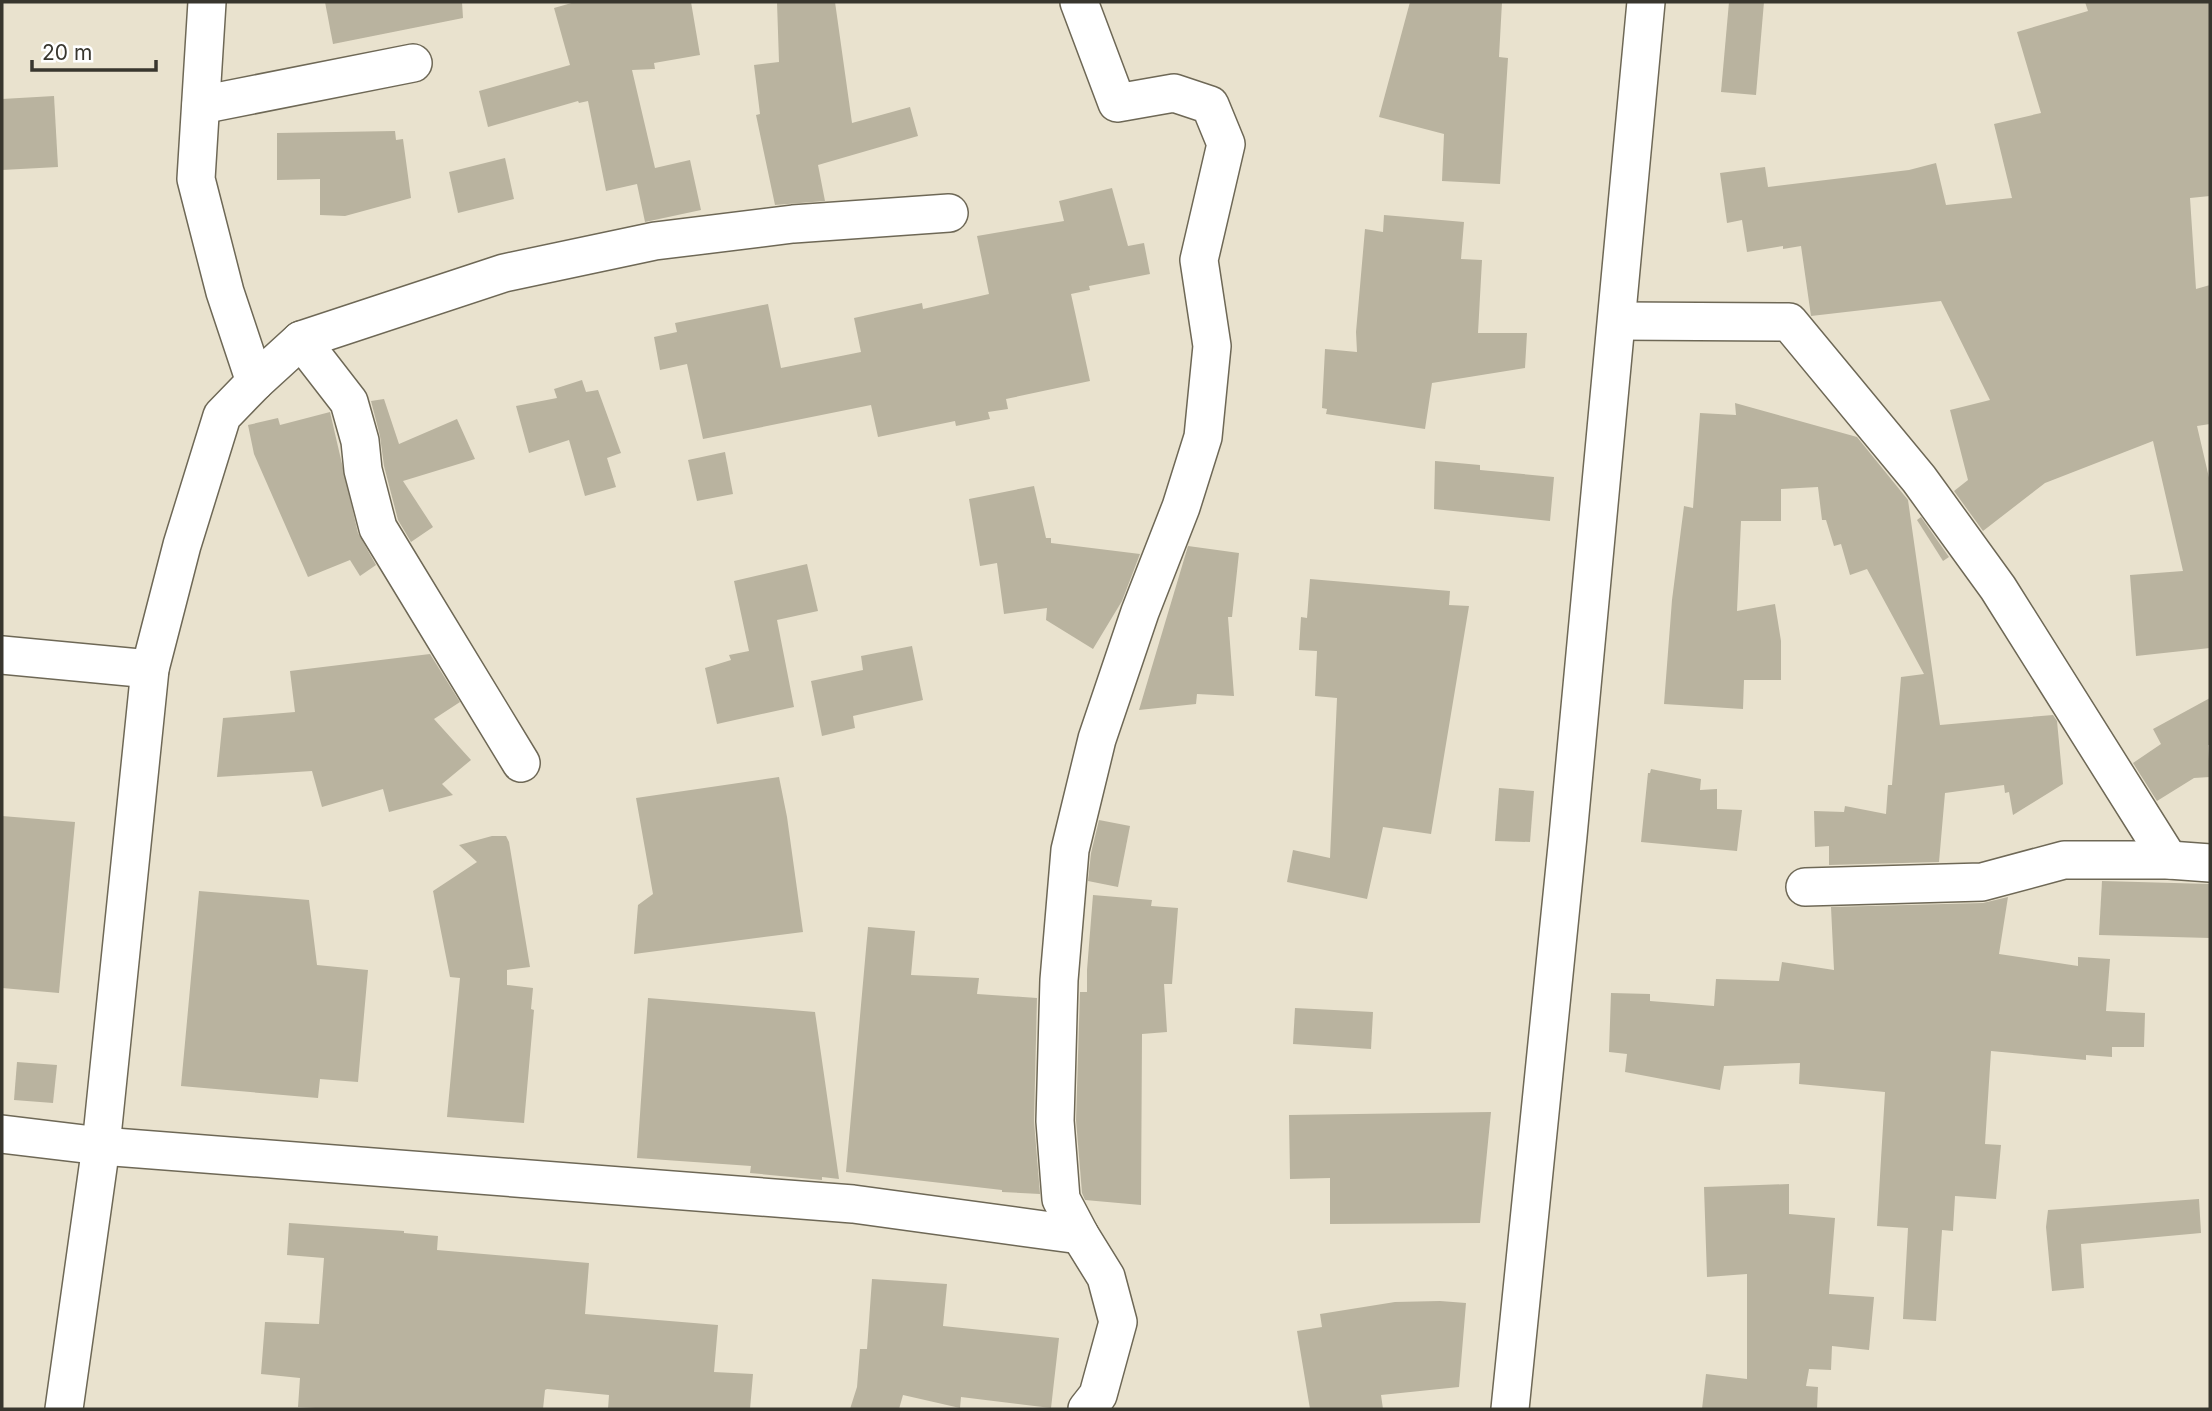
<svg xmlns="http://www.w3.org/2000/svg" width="2212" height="1411" font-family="Inter,sans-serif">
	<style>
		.building { fill: #b9b39f }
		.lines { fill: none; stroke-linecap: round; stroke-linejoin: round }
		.street-casing { stroke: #6e6856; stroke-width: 40 }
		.street { stroke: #fff; stroke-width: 37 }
	</style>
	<rect width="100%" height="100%" fill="#e9e2ce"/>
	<g class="building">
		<path d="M325 2H462L463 18 333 44Z"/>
		<path d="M575 2H691L700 55 654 63 655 69 632 70 655 168 690 160 701 210 645 222 637 184 606 191 588 101 579 103 578 101 488 127 479 91 570 65 554 8Z"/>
		<path d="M777 2H835L852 123 910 107 918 136 818 165 825 201 775 205 756 115 760 114 754 65 779 62Z"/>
		<path d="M1410 2H1502L1499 57 1508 58 1500 184 1442 181 1444 134 1379 117Z"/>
		<path d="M1729 2H1764L1756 95 1721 92Z"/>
		<path d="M2085 2H2210V196L2190 198 2196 289 2210 285V424L2197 426 2210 482V648L2136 656 2130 575 2183 571 2153 441 2045 483 1983 531 1954 491 1968 480 1950 410 1990 400 1941 301 1811 316 1801 246 1783 249V246L1747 252 1742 220 1727 223 1720 173 1765 167 1768 187 1909 170 1936 163 1946 205 2012 198 1994 124 2041 113 2017 32 2088 11Z"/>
		<path d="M54 96 58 167 2 170V99Z"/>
		<path d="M395 131 396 140 403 139 411 198 345 216 320 215V179L277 180V133Z"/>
		<path d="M505 158 514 199 458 213 449 172Z"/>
		<path d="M1112 188 1128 246 1144 243 1150 274 1089 286 1090 290 1071 294 1090 381 1006 399 1008 409 988 412 990 419 956 426 955 421 878 437 871 405 703 439 687 364 660 370 654 337 677 332 675 323 768 304 781 368 861 352 854 318 922 303 923 309 989 294 977 236 1064 221 1059 201Z"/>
		<path d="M1384 215 1464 222 1461 259 1482 260 1478 333H1527L1525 368 1432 383 1425 429 1326 414 1327 409 1322 408 1325 349 1357 352 1356 332 1365 229 1383 232Z"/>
		<path d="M582 380 586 392 598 390 621 453 607 458 616 487 585 496 569 440 529 453 516 406 557 398 554 389Z"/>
		<path d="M384 399 399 444 457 419 475 459 403 481 433 527 411 542 398 520 384 466 380 436 371 401Z"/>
		<path d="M1735 403 1857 437 1908 500 1940 725 2053 715 2057 721 2063 784 2013 815 2009 792 2005 793 2004 785 1945 793 1939 862 1829 865V846L1815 847 1814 811 1844 812 1845 806 1886 814 1888 785H1892L1901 677 1924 674 1867 569 1850 575 1841 544 1834 546 1826 520H1822L1818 487 1781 489V521H1741L1737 611 1775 604 1781 641V680H1744L1743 709 1664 704 1672 600 1684 506 1693 508 1700 413 1736 415Z"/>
		<path d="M330 412 358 533 376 565 360 576 350 560 308 577 254 454 248 425 278 418 280 425Z"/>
		<path d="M725 452 733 494 697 501 688 460Z"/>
		<path d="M1435 461 1480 465V470L1554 477 1550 521 1434 509Z"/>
		<path d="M1034 486 1046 538H1051V543L1140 554 1122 601 1093 649 1046 620 1047 608 1004 614 997 563 980 566 969 499Z"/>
		<path d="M1921 517 1949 557 1943 561 1917 520Z"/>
		<path d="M1188 546 1239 553 1232 617H1228L1234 696 1197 694 1196 704 1139 710Z"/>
		<path d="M807 564 818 611 777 620 794 707 717 724 705 668 731 660 729 655 749 651 734 581Z"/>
		<path d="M1310 579 1450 591 1449 605 1469 606 1431 834 1383 827 1367 899 1287 882 1293 850 1330 858 1337 698 1315 696 1317 651 1299 650 1301 617 1307 618Z"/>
		<path d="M912 646 923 700 853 716 855 728 822 736 811 681 863 670 861 656Z"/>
		<path d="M430 654 460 702 434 719 471 760 442 784 453 795 389 812 383 789 322 807 312 771 217 777 223 718 295 712 290 671Z"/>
		<path d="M2210 698V745H2208L2210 777 2194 778 2157 801 2133 763 2161 744 2153 729Z"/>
		<path d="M1651 769 1701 779 1700 790 1717 789V809L1742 810 1737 851 1641 842 1648 773H1650Z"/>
		<path d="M779 777 787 817 803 932 634 954 638 905 653 894 636 798Z"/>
		<path d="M1499 788 1534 791 1530 842 1495 841Z"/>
		<path d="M2 816 75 822 59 993 2 988Z"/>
		<path d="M1099 820 1130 826 1118 887 1088 881 1091 853Z"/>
		<path d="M492 836H506L509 842 530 967 507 970V985L533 988 531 1009 534 1010 524 1123 447 1117 460 978 450 977 433 891 477 862 459 845Z"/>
		<path d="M2102 881 2210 884V938L2099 935Z"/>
		<path d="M199 891 309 900 317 965 368 970 358 1082 320 1079 318 1098 181 1086Z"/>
		<path d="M1093 895 1152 900 1151 906 1178 908 1172 984H1164L1167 1032 1142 1034 1141 1205 1085 1200 1082 1193 1076 1120 1080 992H1087V970Z"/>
		<path d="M2008 897 1999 954 2078 966V957L2110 959 2106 1011 2145 1013 2144 1047H2112V1057L2086 1055V1060L1991 1051 1985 1144 2001 1145 1996 1199 1955 1196 1953 1231 1942 1230 1936 1321 1903 1319 1908 1228 1877 1226 1885 1092 1799 1084 1800 1063 1724 1066 1720 1090 1625 1072 1627 1054 1609 1052 1611 993 1650 994V1001L1714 1006 1716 979 1779 981 1782 962 1834 970 1831 907 1983 903Z"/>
		<path d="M868 927 915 931 911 975 979 978 977 994 1037 998 1034 1121 1040 1194 1002 1192V1190L846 1172Z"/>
		<path d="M648 998 815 1012 839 1179 822 1177V1180L750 1173 751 1166 637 1158Z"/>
		<path d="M1295 1008 1373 1012 1371 1049 1293 1044Z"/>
		<path d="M17 1062 57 1065 53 1103 14 1100Z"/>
		<path d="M1491 1112 1480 1223 1330 1224V1178L1290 1179 1289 1115Z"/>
		<path d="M1789 1184V1214L1835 1218 1829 1294 1874 1297 1869 1350 1832 1346 1831 1370 1809 1369 1806 1386 1818 1387 1817 1409H1702L1706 1374 1747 1379V1274L1707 1277 1704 1187Z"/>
		<path d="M2199 1199 2201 1233 2081 1244 2084 1288 2052 1291 2046 1227 2048 1210Z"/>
		<path d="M289 1223 404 1231V1233L438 1236 437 1250 589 1263 585 1314 718 1325 714 1372 753 1374 750 1409H608L609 1395 547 1389 545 1390 543 1409H333L298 1407 300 1378 261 1374 265 1322 319 1324 324 1258 287 1255Z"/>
		<path d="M872 1279 947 1284 943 1326 1059 1338 1051 1408 961 1397 960 1408 903 1395 899 1409H850L857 1387 860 1349H867Z"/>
		<path d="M1440 1301 1466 1303 1459 1387 1381 1395 1383 1409H1310L1297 1331 1322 1327 1320 1314 1395 1302Z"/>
	</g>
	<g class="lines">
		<g class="street-casing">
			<g id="street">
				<path d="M1079 2 1117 103 1174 93 1210 105 1226 144 1199 260 1212 346 1203 437 1181 507 1140 612 1097 739 1070 850 1059 980 1055 1121 1061 1199 1080 1235 1106 1277 1118 1322 1098 1395 1087 1409"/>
				<path d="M201 105 413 63"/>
				<path d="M1617 321 1789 322 1919 479 1998 588 2169 860"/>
				<path d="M301 340 349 402 360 441 363 470 378 528 521 763"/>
				<path d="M255 382 301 340 504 273 655 241 793 224 949 213"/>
				<path d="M2 655 150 669"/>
				<path d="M1805 887 1982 882 2064 860H2169L2210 863"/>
				<path d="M2 1134 101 1146 853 1204 1080 1235"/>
				<path d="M64 1409 101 1146 150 669 182 545 222 416 255 382 225 292 196 179 207 2"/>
				<path d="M1510 1409 1568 836 1646 2"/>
			</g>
		</g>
		<use href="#street" class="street"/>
	</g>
	<rect width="2212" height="1411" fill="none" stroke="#38362e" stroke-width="7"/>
	<path d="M32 60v10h124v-10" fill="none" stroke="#38362e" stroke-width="3.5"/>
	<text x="42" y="60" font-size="21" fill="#38362e" stroke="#ffffff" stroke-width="5" paint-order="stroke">20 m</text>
</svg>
